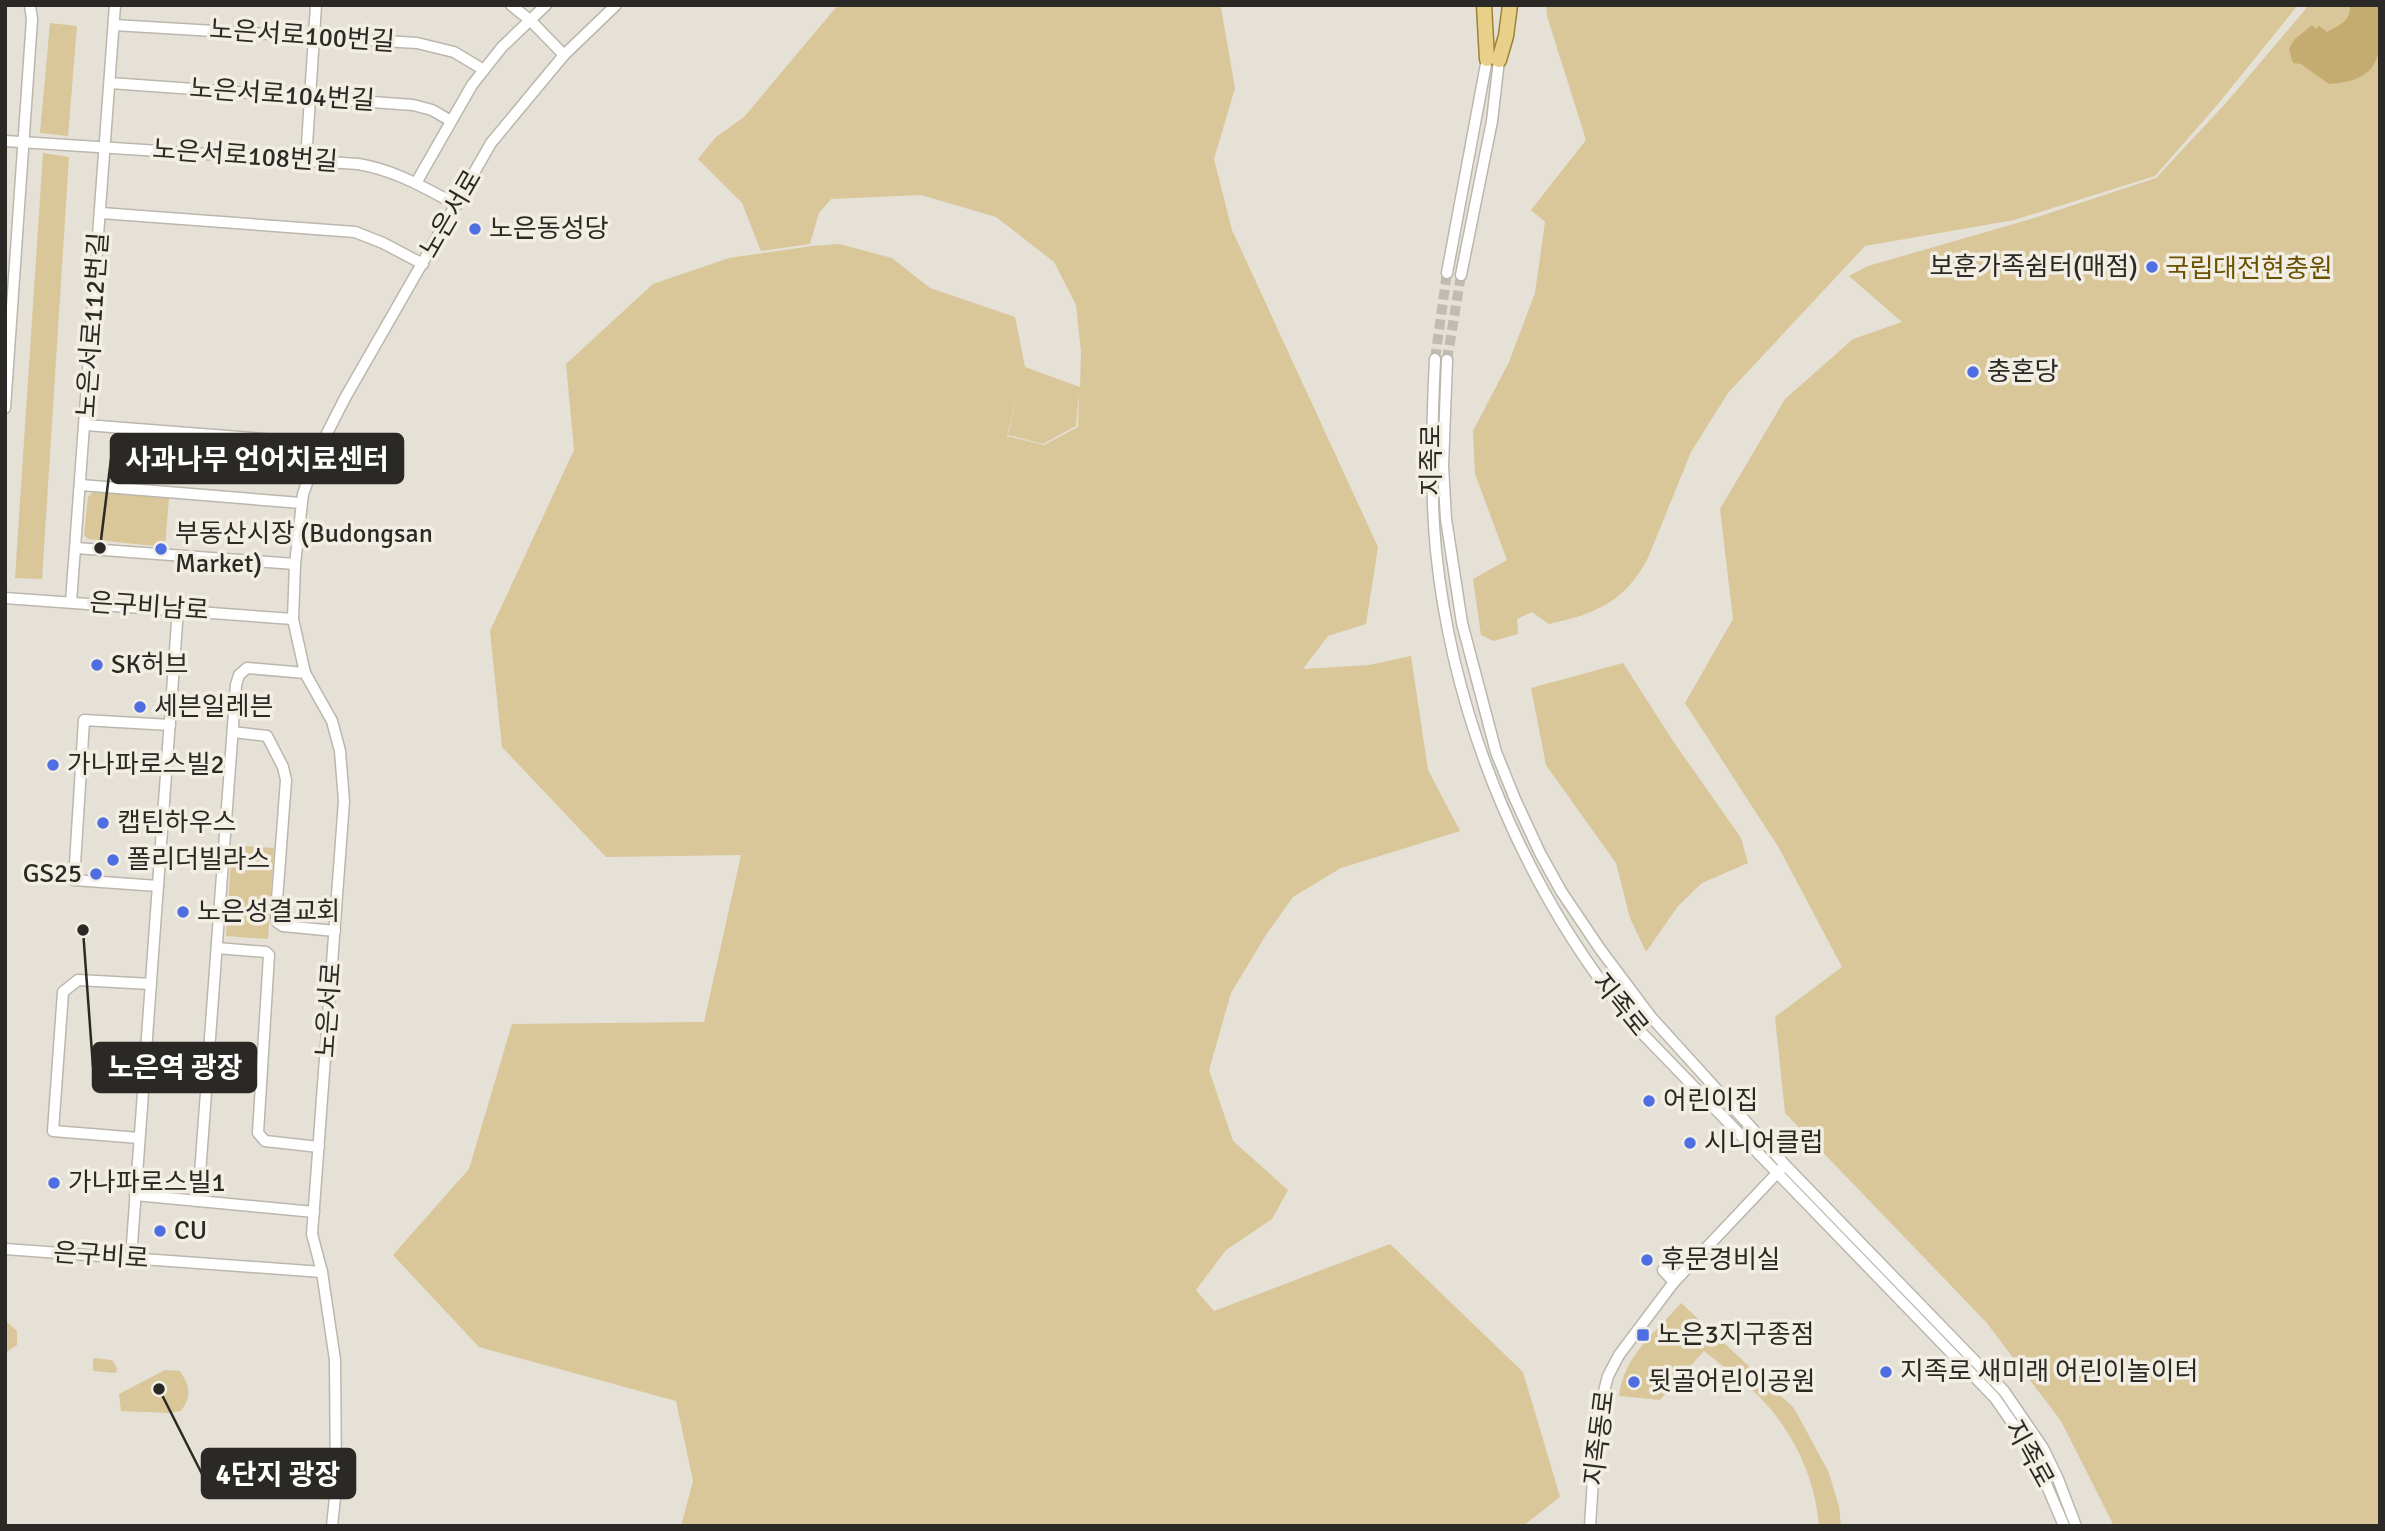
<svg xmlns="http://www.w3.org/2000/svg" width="2385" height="1531" font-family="Signika,'Noto Sans KR',sans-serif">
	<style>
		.green { fill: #d9c699; fill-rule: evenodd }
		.water { fill: #c4ac70 }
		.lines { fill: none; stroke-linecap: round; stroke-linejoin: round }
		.minor-tunnel { stroke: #c0bcb3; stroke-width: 10; stroke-dasharray: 10 5; stroke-linecap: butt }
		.minor-casing { stroke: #bcb7ad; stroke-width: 13 }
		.major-casing { stroke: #9d8134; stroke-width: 17 }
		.minor { stroke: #fff; stroke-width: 10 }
		.major { stroke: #e9d08a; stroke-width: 14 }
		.poi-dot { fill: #4e6ee2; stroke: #f3eee3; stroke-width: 2.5 }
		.labels { text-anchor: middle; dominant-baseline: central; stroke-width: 7; stroke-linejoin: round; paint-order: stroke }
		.street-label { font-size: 26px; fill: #2b2925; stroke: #f3eee3 }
		.poi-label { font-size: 26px; fill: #2b2925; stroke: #f3eee3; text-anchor: start }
		.park-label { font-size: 26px; fill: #6a5203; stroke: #f3eee3 }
		.leader { fill: none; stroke: #2b2925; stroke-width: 2.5 }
		.callout-dot { fill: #2b2925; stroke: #f3eee3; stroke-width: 2.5 }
		.callout { fill: #2b2925; stroke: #2b2925; stroke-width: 2.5 }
		.callout-label { font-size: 28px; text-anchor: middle; font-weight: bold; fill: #fff }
	</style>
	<rect width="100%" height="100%" fill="#e5e1d6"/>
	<g class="green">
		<path d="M838 5H1217L1221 8 1235 88 1214 159 1232 230 1378 547 1366 624 1328 636 1303 669 1369 665 1411 656 1428 770 1460 831 1341 868 1293 897 1266 935 1231 993 1209 1070 1233 1141 1288 1190 1272 1219 1226 1250 1196 1290 1214 1311 1390 1244 1523 1372 1560 1497 1523 1526H681L693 1481 676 1401 479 1347 393 1255 469 1169 512 1024 704 1022 741 855 606 857 502 747 490 631 574 450 566 364 653 284 729 258 812 246 839 244 892 258 930 288 1015 317 1025 367 1080 387 1081 352 1076 305 1054 262 996 217 921 195 831 199 819 213 810 244 761 251 742 203 698 159 716 137 744 117ZM1019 390 1008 435 1043 444 1076 426 1079 392 1078 427 1044 445 1007 436Z"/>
		<path d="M1546 5H2298L2218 104 2155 176 2014 220 1865 246 1728 393 1691 452 1648 558C1625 602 1595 614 1549 624L1532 612 1517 619 1518 634 1493 641 1481 635 1473 579 1507 560 1475 474 1473 431 1509 362 1535 293 1545 222 1531 210 1586 140 1547 16Z"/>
		<path d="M2309 5H2380V1526H2114L2061 1421 1986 1322 1785 1113 1775 1017 1842 967 1779 848 1685 703 1733 619 1720 509 1785 399 1853 339 1902 322 1849 276 1868 266 2031 219 2156 178 2226 103Z"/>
		<path d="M50 23 77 26 68 136 40 133Z"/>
		<path d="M43 153 69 157 42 579 15 578Z"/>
		<path d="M94 491 169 498 165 547 88 539 84 535 88 497Z"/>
		<path d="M1623 663 1673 741 1741 838 1748 863 1702 883 1678 906 1646 952 1630 918 1616 863 1546 765 1531 688Z"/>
		<path d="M232 845 274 848 268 939 226 936Z"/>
		<path d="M1681 1303 1794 1408 1829 1473 1839 1507 1841 1526H1819C1816 1485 1799 1444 1773 1412 1754 1388 1727 1370 1704 1351L1660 1400 1619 1396C1624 1354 1656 1333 1681 1303Z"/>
		<path d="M5 1320 17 1331V1345L5 1353Z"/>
		<path d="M93 1358 112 1360 117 1368 116 1373 93 1371Z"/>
		<path d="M165 1370 180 1371C190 1387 192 1395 181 1411L168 1413 121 1411 119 1394Z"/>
	</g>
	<path class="water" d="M2350 5H2380C2380 54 2385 80 2329 84L2301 64 2293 63 2289 49 2294 40 2312 25 2316 29 2319 26 2327 32C2340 25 2351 21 2350 5Z"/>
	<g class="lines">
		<g class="minor-tunnel">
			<path d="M1435 359 1447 273"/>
			<path d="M1447 360 1461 275"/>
		</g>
		<g class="minor-casing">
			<g id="minor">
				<path d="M511 5 531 21 564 55"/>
				<path d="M114 25 417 43 454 52 484 70"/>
				<path d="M110 83 413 105 432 110 451 121"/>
				<path d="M5 141 358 164C395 170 425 188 457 205"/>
				<path d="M306 160 316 5"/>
				<path d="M416 183 472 85 502 47 546 5"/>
				<path d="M101 213 355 232 383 243 423 264"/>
				<path d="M1447 273 1487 59"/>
				<path d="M1461 275 1492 121 1499 60"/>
				<path d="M1435 359C1432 423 1430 487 1436 551 1454 725 1526 894 1638 1029L1995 1398 2033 1453 2064 1526"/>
				<path d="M1447 360 1443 466 1446 519 1462 623 1496 752 1515 799 1540 853 1561 891 1600 949 1651 1017 1787 1167 2004 1391 2043 1448 2058 1479 2076 1526"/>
				<path d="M5 408 32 19 30 5"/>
				<path d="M86 425 302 442 320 447"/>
				<path d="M81 485 301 503"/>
				<path d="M76 548 295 564"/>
				<path d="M5 598 293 619"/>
				<path d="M71 602 115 5"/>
				<path d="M233 732 267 736 283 767 286 780 276 913 277 922 283 926 335 931"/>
				<path d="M158 886 74 880 84 720 170 725"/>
				<path d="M217 948 266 952 269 955 258 1133 265 1141 319 1147"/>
				<path d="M139 1138 53 1131 63 992 78 980 151 984"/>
				<path d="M135 1195 314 1212"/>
				<path d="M198 1201 236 685 239 675 247 668 305 673"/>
				<path d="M5 1249 322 1272"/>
				<path d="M131 1258 178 609"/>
				<path d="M1663 1270 1674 1282"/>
				<path d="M332 1526 336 1488 335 1360 322 1272 312 1234 344 801 340 751 332 721 305 673 293 619 295 564 303 494 320 447 345 398 491 143 564 55 616 5"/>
				<path d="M1590 1526 1597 1418 1608 1376 1619 1355 1674 1282 1781 1169"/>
			</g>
		</g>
		<g class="major-casing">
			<g id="major">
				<path d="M1484 5 1487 59"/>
				<path d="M1499 60 1506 36 1510 5"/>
			</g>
		</g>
		<use href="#minor" class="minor"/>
		<use href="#major" class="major"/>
	</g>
	<g class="poi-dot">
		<circle cx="475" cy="229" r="7"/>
		<circle cx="2152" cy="267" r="7"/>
		<circle cx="1973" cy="372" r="7"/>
		<circle cx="161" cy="549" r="7"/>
		<circle cx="97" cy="665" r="7"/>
		<circle cx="140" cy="707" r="7"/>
		<circle cx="53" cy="765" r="7"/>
		<circle cx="103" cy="823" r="7"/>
		<circle cx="113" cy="860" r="7"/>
		<circle cx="96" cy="874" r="7"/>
		<circle cx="183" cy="912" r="7"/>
		<circle cx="1649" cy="1101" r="7"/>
		<circle cx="1690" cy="1143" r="7"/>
		<circle cx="54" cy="1183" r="7"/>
		<circle cx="160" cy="1231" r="7"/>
		<circle cx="1647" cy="1260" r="7"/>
		<rect x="1636" y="1328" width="14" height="14" rx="3.5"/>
		<circle cx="1886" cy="1372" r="7"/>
		<circle cx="1634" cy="1382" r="7"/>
	</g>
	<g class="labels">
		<g class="street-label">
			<text transform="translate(302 36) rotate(4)">노은서로100번길</text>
			<text transform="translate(282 95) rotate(4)">노은서로104번길</text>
			<text transform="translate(245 156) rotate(4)">노은서로108번길</text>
			<text transform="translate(451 214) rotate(-60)">노은서로</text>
			<text transform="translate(93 325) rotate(-86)">노은서로112번길</text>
			<text transform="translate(1432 460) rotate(-90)">지족로</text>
			<text transform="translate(149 607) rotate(4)">은구비남로</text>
			<text transform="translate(1620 1005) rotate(51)">지족로</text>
			<text transform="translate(329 1010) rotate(-86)">노은서로</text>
			<text transform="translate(101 1256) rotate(4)">은구비로</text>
			<text transform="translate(1600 1438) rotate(-83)">지족동로</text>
			<text transform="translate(2029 1454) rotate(61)">지족로</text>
		</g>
		<g class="poi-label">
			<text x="489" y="229">노은동성당</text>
			<text x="2138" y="267" text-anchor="end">보훈가족쉼터(매점)</text>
			<text x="1987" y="372">충혼당</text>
			<text x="175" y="534">부동산시장 (Budongsan<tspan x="175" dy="30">Market)</tspan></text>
			<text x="111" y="665">SK허브</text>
			<text x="154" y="707">세븐일레븐</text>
			<text x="67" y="765">가나파로스빌2</text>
			<text x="117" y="823">캡틴하우스</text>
			<text x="127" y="860">폴리더빌라스</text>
			<text x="82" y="874" text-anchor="end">GS25</text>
			<text x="197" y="912">노은성결교회</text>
			<text x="1663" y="1101">어린이집</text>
			<text x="1704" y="1143">시니어클럽</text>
			<text x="68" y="1183">가나파로스빌1</text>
			<text x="174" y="1231">CU</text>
			<text x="1661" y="1260">후문경비실</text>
			<text x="1657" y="1335">노은3지구종점</text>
			<text x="1900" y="1372">지족로 새미래 어린이놀이터</text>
			<text x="1648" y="1382">뒷골어린이공원</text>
		</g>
		<g class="park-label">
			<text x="2249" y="269">국립대전현충원</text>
		</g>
	</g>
	<path class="leader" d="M100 548L111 459M83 930L93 1067M159 1389L202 1474"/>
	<g class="callout-dot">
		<circle cx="100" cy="548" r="7"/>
		<circle cx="83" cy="930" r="7"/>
		<circle cx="159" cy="1389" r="7"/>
	</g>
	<g class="callout">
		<rect x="111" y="434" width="292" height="49" rx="7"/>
		<rect x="93" y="1043" width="163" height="49" rx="7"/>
		<rect x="202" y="1449" width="153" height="49" rx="7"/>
	</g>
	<g class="callout-label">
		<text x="257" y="469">사과나무 언어치료센터</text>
		<text x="175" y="1077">노은역 광장</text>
		<text x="278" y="1484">4단지 광장</text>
	</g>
	<rect width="2385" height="1531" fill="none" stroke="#2b2925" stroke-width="14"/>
</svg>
